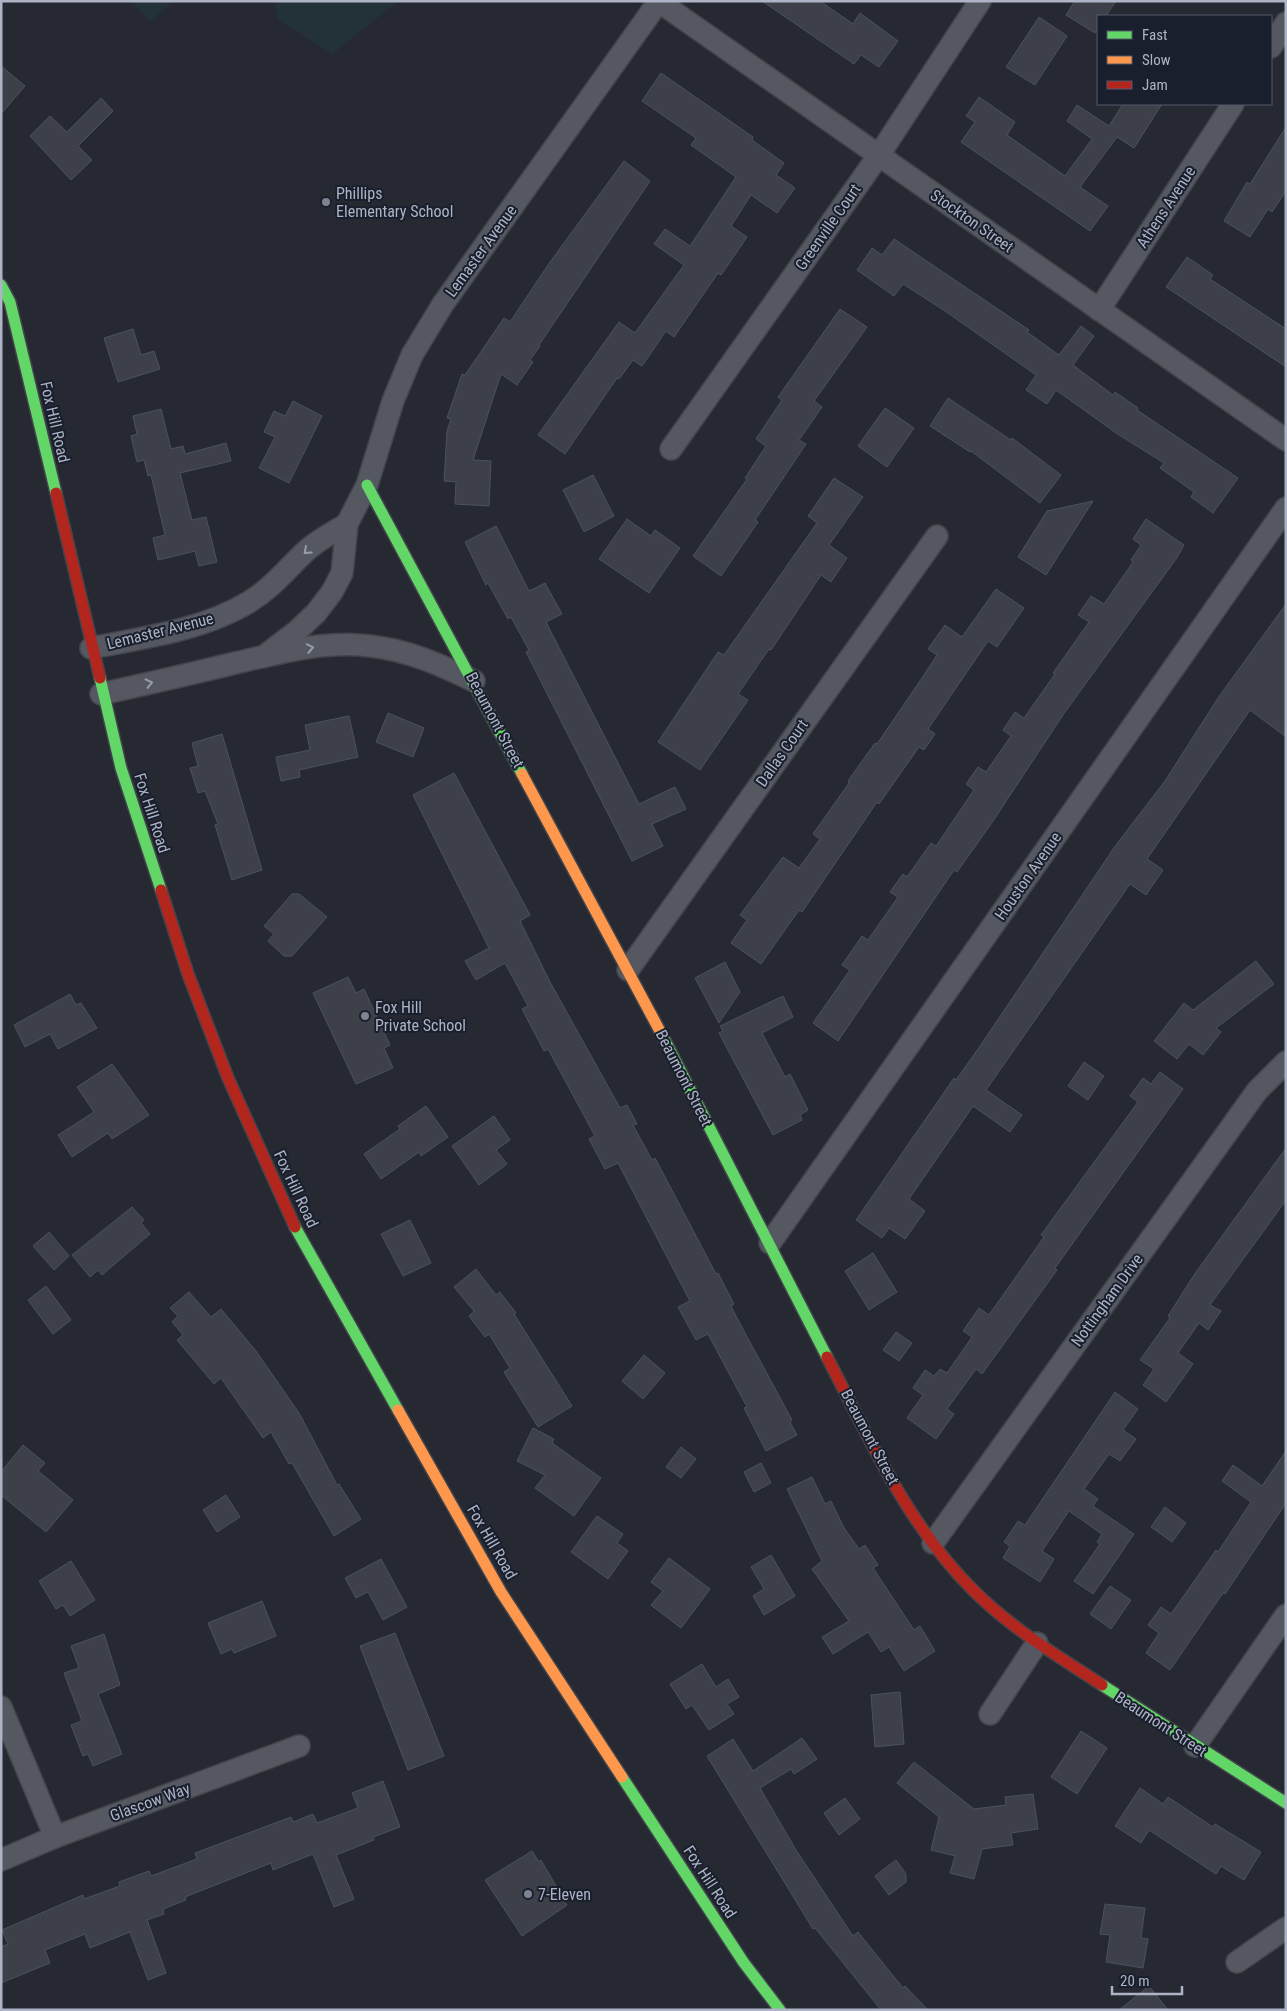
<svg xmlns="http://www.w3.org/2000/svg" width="1287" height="2011" font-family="'Roboto Condensed',sans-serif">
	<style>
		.green { fill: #233238 }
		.building { fill: #3d4049; stroke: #4d515a }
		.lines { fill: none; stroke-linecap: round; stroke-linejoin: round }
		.street-casing { stroke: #42444b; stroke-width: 24 }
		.fast-casing { stroke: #42444b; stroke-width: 14 }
		.slow-casing { stroke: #42444b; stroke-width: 14 }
		.jam-casing { stroke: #42444b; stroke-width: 14 }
		.street { stroke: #565861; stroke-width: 21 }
		.fast { stroke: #63d668; stroke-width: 11 }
		.slow { stroke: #ff974d; stroke-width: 11 }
		.jam { stroke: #b3261e; stroke-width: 11 }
		.oneway { stroke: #989dac }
		.poi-dot { fill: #7e8392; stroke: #191f2d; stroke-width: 2 }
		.labels { text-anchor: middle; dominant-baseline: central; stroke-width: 4; stroke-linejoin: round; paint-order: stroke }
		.poi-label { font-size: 16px; fill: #aeb4c5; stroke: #191f2d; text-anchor: start }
		.street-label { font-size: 16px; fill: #aeb4c5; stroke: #191f2d }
	</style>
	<rect width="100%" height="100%" fill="#262932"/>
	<g class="green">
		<path d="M132 1H173L150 22Z"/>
		<path d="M275 1H398L332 54 278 19Z"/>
	</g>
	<g class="building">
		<path d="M762 1H820L853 24 860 13 898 41 879 67 861 55 854 64Z"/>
		<path d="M1075 1H1116L1106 16H1098V28L1095 33 1066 15Z"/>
		<path d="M1039 17 1067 36 1035 85 1006 67Z"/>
		<path d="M1 66 25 86 1 114Z"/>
		<path d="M661 73 753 137 752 140 784 163 776 175 795 188 777 213 751 195 731 226 747 237 721 275 718 273 674 337 666 331 642 366 633 360 619 379 617 378 565 454 538 435 619 322 635 333 684 265 654 244 665 229 690 246 736 177 691 145 696 138 642 101Z"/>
		<path d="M979 97 1015 122 1007 135 1065 176 1092 139 1067 121 1077 105 1109 126 1123 104H1162L1134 148 1117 137 1080 187 1108 206 1090 231 961 142 975 122 966 116Z"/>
		<path d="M101 98 113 111 78 146 92 160 71 180 30 136 50 116 67 132Z"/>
		<path d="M1286 127V191L1272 212 1268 209 1250 237 1224 221 1247 182 1250 184Z"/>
		<path d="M624 161 650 181 539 345 540 346 530 360 533 362 517 385 501 374 473 460 491 461 489 506 455 504 456 482 444 481 447 431 451 419 447 418 462 374 465 375 504 318 510 322 550 262Z"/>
		<path d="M894 239 1029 330 1027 332 1059 355 1081 326 1094 336 1073 365 1113 395 1115 392 1138 408 1137 410 1238 478 1213 513 1191 497 1194 492 1160 468 1164 463 1119 435 1056 390 1047 404 1026 390 1036 375 945 311 903 284 894 296 857 270 872 248 882 255Z"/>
		<path d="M1187 257 1213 275 1210 279 1286 329V367L1166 287Z"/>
		<path d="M840 309 867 327 814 401 822 407 799 440 806 444 755 520 758 522 721 576 693 556 747 479 745 478 766 446 756 439 782 400 778 397Z"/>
		<path d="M133 329 141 355 154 351 160 369 118 382 104 338Z"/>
		<path d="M948 398 1011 440 1012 438 1061 475 1040 503 971 451 970 452 930 426Z"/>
		<path d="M293 401 322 416 289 483 259 468 275 437 264 432 274 411 285 416Z"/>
		<path d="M885 408 914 428 887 467 858 446Z"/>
		<path d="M161 409 171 449 183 446 185 454 226 443 231 461 180 473 192 520 206 517 217 562 199 566 195 551 158 560 153 538 165 535 151 475 148 476 144 460 137 462 131 436 137 434 133 416Z"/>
		<path d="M593 475 614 516 584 532 563 490Z"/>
		<path d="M834 478 863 497 829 545 847 558 831 582 821 575 771 650 769 649 738 694 748 700 700 770 658 742 718 652 724 655 817 523 808 516Z"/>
		<path d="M1093 501 1046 575 1018 557 1047 511Z"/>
		<path d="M627 519 651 536 655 530 680 548 649 593 599 559Z"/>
		<path d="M1146 519 1184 545 1176 559 1065 712 993 821 957 872 954 870 838 1041 813 1023 850 970 842 965 862 936 868 940 898 897 890 892 903 874 907 877 931 843 936 846 974 790 966 784 978 767 986 772 1011 736 1003 730 1015 712 1024 718 1055 674 1053 673 1089 622 1078 615 1091 596 1104 604 1133 562 1131 560 1141 545 1133 539Z"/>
		<path d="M496 526 529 591 545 583 562 614 546 622 639 804 675 787 686 809 652 824 663 846 632 861 526 652 529 650 511 617 508 619 488 583 486 585 465 542Z"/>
		<path d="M996 589 1024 608 997 647 988 641 928 729 935 734 924 750 919 747 879 804 877 802 802 912 799 910 761 964 731 943 747 920 740 915 783 857 799 868 820 839 813 834 849 783 848 781 875 743 877 744 924 675 937 655 928 649 945 625 962 637Z"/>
		<path d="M1286 604V737L1250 710 1147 859 1163 870 1146 895 1130 884 986 1090 1022 1115 1010 1132 973 1106 909 1199 925 1211 905 1239 889 1228 882 1238 856 1220 954 1078 956 1080 978 1049 1116 845 1165 781 1218 698Z"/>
		<path d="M388 713 424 728 413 757 376 742Z"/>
		<path d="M349 716 358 757 299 770 300 777 281 781 276 757 310 750 305 725Z"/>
		<path d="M222 734 262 870 232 880 215 825 218 824 205 791 198 793 190 768 198 766 192 743Z"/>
		<path d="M454 773 530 915 520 921 550 982 620 1108 627 1105 637 1124 633 1125 652 1160 655 1158 716 1274 718 1273 734 1304 731 1306 737 1318 792 1420 790 1422 797 1435 766 1451 744 1408 747 1407 708 1334 696 1340 678 1307 690 1301 618 1163 605 1169 589 1139 595 1136 548 1049 544 1051 522 1009 528 1006 505 963 476 980 465 961 489 948 413 795Z"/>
		<path d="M292 894H299L327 917 292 956H284L268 941 274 934 264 926Z"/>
		<path d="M1256 961 1274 984 1216 1028 1221 1032 1203 1055 1189 1044 1177 1059 1154 1041 1184 1003 1193 1010Z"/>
		<path d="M725 962 740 992 719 1023 695 978Z"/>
		<path d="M348 977 356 993 364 989 390 1045 384 1048 393 1068 356 1084 313 993Z"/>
		<path d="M70 994 76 1005 81 1003 97 1028 58 1049 50 1034 25 1047 14 1025Z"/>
		<path d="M783 996 793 1017 762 1033 785 1077 790 1074 808 1110 800 1115 802 1120 773 1135 719 1033 723 1031 720 1026Z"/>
		<path d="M1084 1062 1104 1076 1088 1100 1068 1086Z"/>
		<path d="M112 1064 149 1115 112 1139 108 1133 72 1157 58 1135 94 1112 77 1087Z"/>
		<path d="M1160 1072 1183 1089 1055 1268 1057 1270 982 1374 976 1369 947 1409 954 1414 936 1439 907 1418 923 1395 913 1388 925 1370 934 1376 940 1369 947 1373 972 1337 963 1331 979 1308 989 1315 1044 1237 1041 1235 1138 1102 1130 1096 1143 1078 1151 1084Z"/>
		<path d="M426 1106 448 1137 421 1156 419 1152 381 1179 364 1154 400 1129 398 1126Z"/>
		<path d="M494 1116 510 1140 496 1150 507 1164 479 1185 452 1146Z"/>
		<path d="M1286 1148V1200L1210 1305 1221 1311 1208 1330 1199 1323 1178 1353 1193 1364 1166 1402 1143 1385 1154 1369 1140 1360 1170 1318 1168 1316 1196 1272Z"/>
		<path d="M132 1207 144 1220 141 1223 150 1234 102 1275 98 1270 90 1277 72 1255Z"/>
		<path d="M410 1220 431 1263 403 1276 381 1234Z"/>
		<path d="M49 1232 69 1256 54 1270 33 1246Z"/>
		<path d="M873 1253 897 1292 869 1310 845 1271Z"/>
		<path d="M476 1269 496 1295 500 1292 516 1313 514 1314 572 1406 538 1427 504 1372 510 1368 489 1334 485 1337 469 1316 474 1311 454 1287Z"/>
		<path d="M46 1286 71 1320 53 1334 28 1300Z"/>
		<path d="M189 1292 211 1317 221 1309 256 1351 299 1413 337 1485 339 1484 361 1519 334 1536 292 1463 289 1464 271 1432 263 1438 221 1378 214 1384 177 1340 183 1335 172 1322 178 1316 170 1308Z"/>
		<path d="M896 1332 912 1343 899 1361 883 1350Z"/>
		<path d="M644 1355 665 1373 643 1399 622 1381Z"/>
		<path d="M1115 1392 1138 1409 1123 1430 1136 1439 1120 1461 1109 1454 1084 1489 1098 1499 1093 1506 1134 1534 1093 1594 1074 1581 1100 1544 1097 1542 1102 1534 1069 1511 1042 1551 1054 1559 1040 1582 1003 1558 1010 1546 1004 1542 1018 1521 1025 1525Z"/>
		<path d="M533 1428 554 1439 552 1443 601 1478 574 1516 535 1488 545 1475 517 1461Z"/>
		<path d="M23 1445 45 1463 38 1471 73 1500 46 1532 1 1495V1472Z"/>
		<path d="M681 1447 696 1459 681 1478 666 1467Z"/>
		<path d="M1286 1451V1503L1225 1594 1223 1593 1170 1670 1146 1653 1159 1633 1148 1625 1161 1607 1171 1614 1216 1550 1218 1552 1251 1502 1222 1481 1233 1465 1262 1486Z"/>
		<path d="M761 1463 771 1483 754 1492 744 1472Z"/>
		<path d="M812 1477 825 1504 831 1501 844 1528 859 1549 865 1545 878 1565 873 1568 914 1630 920 1626 935 1651 904 1671 889 1647 881 1652 868 1632 833 1654 822 1637 849 1621 812 1569 822 1561 787 1489Z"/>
		<path d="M226 1495 240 1517 217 1532 203 1510Z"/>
		<path d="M1165 1507 1186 1523 1172 1542 1151 1527Z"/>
		<path d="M597 1516 623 1534 617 1543 628 1551 608 1579 571 1552Z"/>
		<path d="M771 1555 795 1596 764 1615 753 1596 764 1589 751 1567Z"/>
		<path d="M669 1558 710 1589 681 1628 651 1605 663 1591 651 1582Z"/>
		<path d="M381 1559 407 1607 383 1620 368 1592 356 1598 345 1578Z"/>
		<path d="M71 1561 95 1600 70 1616 63 1605 56 1609 39 1581Z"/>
		<path d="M1110 1586 1131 1600 1111 1629 1090 1614Z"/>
		<path d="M262 1601 276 1636 234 1653 232 1649 221 1654 208 1623Z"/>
		<path d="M395 1633 444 1756 408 1770 360 1646Z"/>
		<path d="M104 1634 120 1685 98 1694 122 1754 93 1766 88 1754 83 1756 71 1725 82 1721 64 1673 79 1668 71 1646Z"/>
		<path d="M702 1664 716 1687 728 1679 739 1697 727 1704 734 1714 709 1730 692 1705 686 1709 670 1684Z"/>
		<path d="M900 1692 904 1744 875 1747 871 1695Z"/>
		<path d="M1081 1731 1107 1748 1077 1794 1051 1777Z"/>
		<path d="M802 1738 817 1759 794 1774 791 1769 760 1788 796 1850 853 1936 858 1932 903 1988 905 1986 928 2010H881L815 1928 813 1929 707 1756 733 1739 753 1771Z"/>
		<path d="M914 1762 974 1809 1006 1805 1005 1797 1033 1794 1038 1829 1011 1833 1013 1845 982 1849 974 1879 950 1873 955 1856 931 1850 939 1817 897 1783Z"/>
		<path d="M383 1781 400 1827 373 1837 374 1840 336 1855 354 1899 334 1907 313 1854 273 1870 271 1863 185 1897 186 1900 163 1909 164 1914 147 1920 166 1973 148 1980 130 1932 90 1948 85 1934 45 1950 50 1963 1 1983V1947L8 1944 2 1930 83 1895 84 1899 120 1886 119 1882 149 1871 151 1876 197 1859 195 1853 291 1817 293 1822 313 1814 317 1823 358 1808 352 1793Z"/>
		<path d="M1140 1788 1163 1804 1168 1797 1213 1827 1215 1824 1261 1852 1244 1880 1221 1866 1216 1874 1149 1830 1141 1843 1115 1826Z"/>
		<path d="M845 1798 860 1819 839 1835 824 1813Z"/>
		<path d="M532 1851 539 1862 541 1860 567 1905 522 1936 485 1880Z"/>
		<path d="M896 1860 906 1874V1882L889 1895 875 1876Z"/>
		<path d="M1105 1904 1145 1908 1141 1938 1148 1939 1143 1968 1106 1962 1110 1935 1100 1934Z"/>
		<path d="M1149 1986 1168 2010H1119Z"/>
	</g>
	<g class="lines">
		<g class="street-casing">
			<g id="street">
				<path d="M658 1 1286 440"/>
				<path d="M1271 47 1286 23"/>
				<path d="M1099 310 1233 104"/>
				<path d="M671 449 879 155 980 1"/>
				<path d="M91 648C143 638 203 630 249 602 272 588 287 569 306 551 318 540 333 532 347 524"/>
				<path d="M263 657 297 631 316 613 332 592 342 573 347 524 367 485 393 401 412 355 443 304 659 1"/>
				<path d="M101 694C146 684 191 674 235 663 279 653 325 640 370 646 408 650 441 665 474 681"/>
				<path d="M628 970 937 536"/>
				<path d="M770 1243 1286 508"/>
				<path d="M933 1543 1257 1091 1286 1062"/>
				<path d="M1 1707 55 1837"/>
				<path d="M990 1714 1037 1643"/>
				<path d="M1195 1746 1286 1615"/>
				<path d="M1 1860 55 1837 299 1746"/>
				<path d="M1237 1962 1286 1928"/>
			</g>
		</g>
		<g class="fast-casing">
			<g id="fast">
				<path d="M1 285 10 302 56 493"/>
				<path d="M367 485 522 774"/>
				<path d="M100 678 121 768 161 890"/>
				<path d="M661 1033 827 1357"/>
				<path d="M295 1227 398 1410"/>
				<path d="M1102 1685 1286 1803"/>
				<path d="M622 1777 744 1963 780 2010"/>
			</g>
		</g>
		<g class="slow-casing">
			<g id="slow">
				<path d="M522 774 661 1033"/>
				<path d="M398 1410 501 1592 622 1777"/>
			</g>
		</g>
		<g class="jam-casing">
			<g id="jam">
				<path d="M56 493 100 678"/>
				<path d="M161 890 188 974 228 1078 295 1227"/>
				<path d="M827 1357C869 1438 908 1526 974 1591 1012 1629 1058 1656 1102 1685"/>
			</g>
		</g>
		<use href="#street" class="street"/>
		<use href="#fast" class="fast"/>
		<use href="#slow" class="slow"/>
		<use href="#jam" class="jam"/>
	</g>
	<defs><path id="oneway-chevron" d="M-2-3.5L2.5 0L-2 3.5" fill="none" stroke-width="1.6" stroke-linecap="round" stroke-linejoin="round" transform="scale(1.25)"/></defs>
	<g class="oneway">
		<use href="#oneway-chevron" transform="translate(307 551) rotate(138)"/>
		<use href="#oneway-chevron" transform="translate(310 648) rotate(-11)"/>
		<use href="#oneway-chevron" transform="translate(149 683) rotate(-13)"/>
	</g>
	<g class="poi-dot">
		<circle cx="326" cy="202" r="5"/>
		<circle cx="365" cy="1016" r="5"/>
		<circle cx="528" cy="1894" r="5"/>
	</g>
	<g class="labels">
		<g class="poi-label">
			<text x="336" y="193">Phillips<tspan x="336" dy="18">Elementary School</tspan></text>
			<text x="375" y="1007">Fox Hill<tspan x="375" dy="18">Private School</tspan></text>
			<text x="538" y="1894">7-Eleven</text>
		</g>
		<g class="street-label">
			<text transform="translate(1166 207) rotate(-57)">Athens Avenue</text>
			<text transform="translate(972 221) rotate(35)">Stockton Street</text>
			<text transform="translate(828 227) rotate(-55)">Greenville Court</text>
			<text transform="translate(481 251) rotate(-54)">Lemaster Avenue</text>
			<text transform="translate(55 422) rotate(77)">Fox Hill Road</text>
			<text transform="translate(160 631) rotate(-14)">Lemaster Avenue</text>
			<text transform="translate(495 720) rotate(62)">Beaumont Street</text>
			<text transform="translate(782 753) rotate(-55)">Dallas Court</text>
			<text transform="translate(152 813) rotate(72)">Fox Hill Road</text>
			<text transform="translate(1028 876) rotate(-55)">Houston Avenue</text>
			<text transform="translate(684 1078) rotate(63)">Beaumont Street</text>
			<text transform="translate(296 1189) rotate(65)">Fox Hill Road</text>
			<text transform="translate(1107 1300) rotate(-54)">Nottingham Drive</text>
			<text transform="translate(870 1437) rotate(62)">Beaumont Street</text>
			<text transform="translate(492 1542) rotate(60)">Fox Hill Road</text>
			<text transform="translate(1161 1724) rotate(33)">Beaumont Street</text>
			<text transform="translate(150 1802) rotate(-20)">Glascow Way</text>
			<text transform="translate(710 1882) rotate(57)">Fox Hill Road</text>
		</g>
	</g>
	<rect width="1287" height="2011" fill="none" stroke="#aeb4c5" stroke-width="5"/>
	<rect x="1097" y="15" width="175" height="90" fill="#191f2d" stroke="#555b6a"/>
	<rect x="1107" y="31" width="25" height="8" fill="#63d668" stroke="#555b6a"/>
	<text x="1142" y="40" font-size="15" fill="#aeb4c5">Fast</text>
	<rect x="1107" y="56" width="25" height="8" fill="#ff974d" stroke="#555b6a"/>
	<text x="1142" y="65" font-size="15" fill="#aeb4c5">Slow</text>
	<rect x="1107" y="81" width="25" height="8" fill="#b3261e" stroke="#555b6a"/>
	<text x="1142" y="90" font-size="15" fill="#aeb4c5">Jam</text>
	<path d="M1112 1986v8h70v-8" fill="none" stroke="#aeb4c5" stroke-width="2.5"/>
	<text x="1120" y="1986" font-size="15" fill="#aeb4c5" stroke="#191f2d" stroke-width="4" paint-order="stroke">20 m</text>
</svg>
